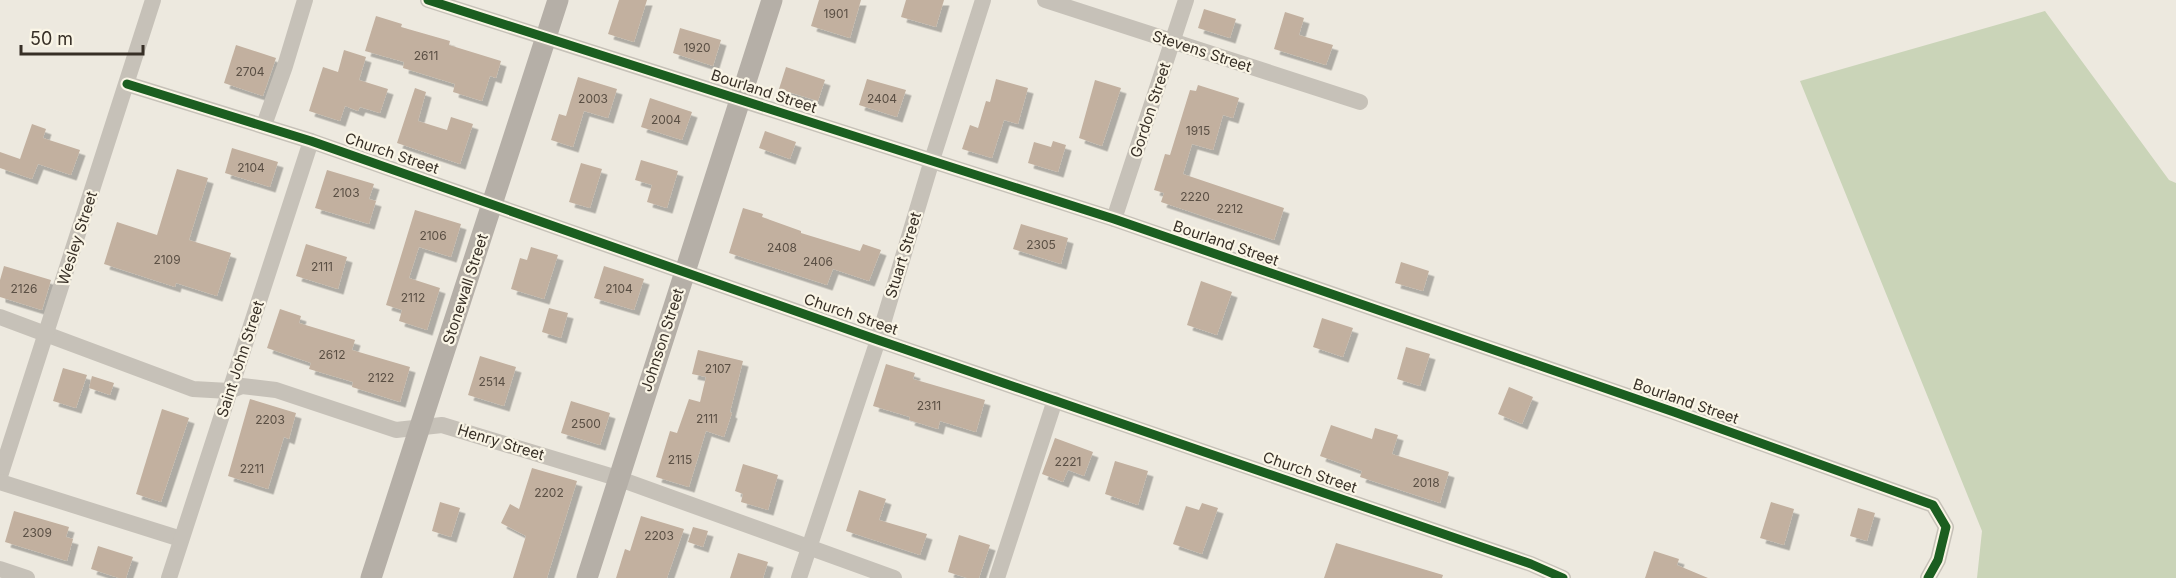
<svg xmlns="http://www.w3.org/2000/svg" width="2176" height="578" font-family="Inter,sans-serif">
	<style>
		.green { fill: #cad4b8 }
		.building { fill: #c2b09f; filter: url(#shadow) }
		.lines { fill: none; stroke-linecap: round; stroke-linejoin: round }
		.minor { stroke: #c6c1b8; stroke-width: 16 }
		.major { stroke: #b5afa7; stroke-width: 21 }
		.cycleway-casing { stroke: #faf5e6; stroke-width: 13 }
		.cycleway { stroke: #1b5e20; stroke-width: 9 }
		.labels { text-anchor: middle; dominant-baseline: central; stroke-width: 4.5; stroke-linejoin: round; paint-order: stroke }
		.number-label { font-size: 12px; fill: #5a4f44 }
		.street-label { font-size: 15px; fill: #372f26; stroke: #faf5e6 }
	</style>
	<defs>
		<filter id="shadow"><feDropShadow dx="5.5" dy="5.5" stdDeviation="0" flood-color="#0004"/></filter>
	</defs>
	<rect width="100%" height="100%" fill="#ede9df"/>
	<path class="green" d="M2045 11 2169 180 2176 183V578H1977L1982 531 1800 81Z"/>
	<g class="building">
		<path d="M619 0H647L634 42 608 34Z"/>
		<path d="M819 0H861L850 38 811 26Z"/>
		<path d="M906 0H944L936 27 901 17Z"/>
		<path d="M1204 9 1236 19 1230 38 1198 28Z"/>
		<path d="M1285 12 1304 18 1299 35 1333 45 1326 65 1274 49Z"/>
		<path d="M376 16 402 24 401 27 450 41 449 45 501 61 496 78 490 76 482 101 453 92 455 84 403 68 404 62 365 51Z"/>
		<path d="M680 28 721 40 713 66 673 53Z"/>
		<path d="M236 45 276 58 263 96 224 83Z"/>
		<path d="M344 50 366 57 359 80 388 89 380 113 360 107 358 111 345 106 340 121 309 111 323 67 338 72Z"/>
		<path d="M786 67 825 80 818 101 779 89Z"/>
		<path d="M578 77 617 89 608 118 584 111 573 147 551 140 559 114 566 116Z"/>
		<path d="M867 79 906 90 897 117 859 105Z"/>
		<path d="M996 79 1028 88 1018 124 1004 120 992 158 962 149 970 125 978 128 986 101 990 102Z"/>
		<path d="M1095 80 1121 88 1102 146 1079 138Z"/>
		<path d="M1198 85 1239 98 1233 118 1223 115 1213 150 1192 144 1183 174 1284 208 1274 240 1161 202 1164 193 1154 190 1165 154 1170 155 1190 90 1196 91Z"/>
		<path d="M415 88 426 92 418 121 447 130 451 117 473 124 460 164 397 143Z"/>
		<path d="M650 98 692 112 682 140 641 127Z"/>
		<path d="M32 124 46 129 43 138 80 150 71 175 38 164 32 179 0 168V152L20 159Z"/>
		<path d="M765 131 796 142 790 159 759 148Z"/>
		<path d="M1053 141 1066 145 1058 172 1028 163 1034 142 1051 147Z"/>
		<path d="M232 148 278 162 270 187 225 173Z"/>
		<path d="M641 160 678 171 667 208 647 202 652 185 635 180Z"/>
		<path d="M581 163 602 169 590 208 569 202Z"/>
		<path d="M177 169 208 178 189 240 231 253 217 296 176 283 175 287 104 264 117 222 157 235Z"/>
		<path d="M327 170 374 184 369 199 376 201 369 224 315 208Z"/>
		<path d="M743 208 763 214 762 217 801 231V233L860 251 863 244 881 250 869 281 833 269 827 285 729 253Z"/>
		<path d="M415 210 461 224 451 257 419 247 409 278 440 288 427 330 399 321 402 310 386 305Z"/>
		<path d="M1021 224 1068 238 1061 264 1013 249Z"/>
		<path d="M306 244 347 257 338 289 296 276Z"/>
		<path d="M531 247 558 255 544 299 511 289 520 258 527 260Z"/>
		<path d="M1401 262 1429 271 1423 291 1395 283Z"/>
		<path d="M4 266 51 280 42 310 0 297V280Z"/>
		<path d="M604 266 644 279 634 310 594 298Z"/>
		<path d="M1201 281 1232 292 1217 335 1187 325Z"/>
		<path d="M549 308 568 313 561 338 542 332Z"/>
		<path d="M280 309 301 316 299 323 355 340 352 350 410 367 400 402 352 387 353 382 309 369 311 363 267 348Z"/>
		<path d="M1322 318 1353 328 1343 357 1313 347Z"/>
		<path d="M1406 347 1430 354 1420 386 1397 379Z"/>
		<path d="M698 350 743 361 730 412 732 413 724 437 706 431 689 487 656 477 670 431 677 433 689 399 700 402 706 377 692 374Z"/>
		<path d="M480 356 516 367 504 406 468 395Z"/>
		<path d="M886 364 915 373 913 379 985 400 976 432 940 421 938 429 909 420 910 417 873 406Z"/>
		<path d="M63 368 87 375 76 408 53 401Z"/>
		<path d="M92 376 114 383 110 395 89 388Z"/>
		<path d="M1509 387 1533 397 1522 424 1498 414Z"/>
		<path d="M250 399 296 413 289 439 284 437 268 489 228 476Z"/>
		<path d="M571 401 610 413 600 445 561 433Z"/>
		<path d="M162 409 189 418 161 502 136 494Z"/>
		<path d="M1331 425 1372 439 1375 428 1398 435 1392 454 1449 472 1440 503 1360 477 1362 471 1320 456Z"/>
		<path d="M1055 438 1093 452 1084 476 1068 470 1063 482 1042 474Z"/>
		<path d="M1115 461 1148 471 1138 505 1105 494Z"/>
		<path d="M743 464 778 475 768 510 741 502 743 494 735 491Z"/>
		<path d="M532 468 577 481 547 578H513L526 536 501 523 510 504 519 509Z"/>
		<path d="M859 490 886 499 879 520 927 534 920 555 846 531Z"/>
		<path d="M440 502 460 508 451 537 432 531Z"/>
		<path d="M1771 502 1794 509 1784 545 1760 538Z"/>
		<path d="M1202 503 1218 508 1202 554 1173 544 1186 506 1199 510Z"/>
		<path d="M1858 508 1875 513 1867 541 1850 536Z"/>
		<path d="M14 511 69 527 66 537 73 539 67 561 5 542Z"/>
		<path d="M641 516 684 529 667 578H616L625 549 630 551Z"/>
		<path d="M693 527 708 531 703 547 688 542Z"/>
		<path d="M959 535 990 545 979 578H967L948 572Z"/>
		<path d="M1336 543 1443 575 1442 578H1324Z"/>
		<path d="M98 546 133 557 126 578H119L91 569Z"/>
		<path d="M1654 551 1679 559 1677 565 1708 578H1645Z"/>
		<path d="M738 553 768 562 763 578H730Z"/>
	</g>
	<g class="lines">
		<g class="minor">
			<path d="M428 0 1114 219 1674 412 1933 505 1946 527 1938 560 1928 578"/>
			<path d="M1045 0 1360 102"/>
			<path d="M127 84 311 141 878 340 1531 564 1563 578"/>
			<path d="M264 125 285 66 305 0"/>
			<path d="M1114 219 1186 0"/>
			<path d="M0 317 193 389 229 391 242 386 276 390 396 430 442 425 617 478 894 578"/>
			<path d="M0 476 153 0"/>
			<path d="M0 482 181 539"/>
			<path d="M0 569 27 578"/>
			<path d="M169 578 311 141"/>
			<path d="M799 578 878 340 932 160 983 0"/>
			<path d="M997 578 1055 400"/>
		</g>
		<g class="major">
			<path d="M371 578 558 0"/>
			<path d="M587 578 772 0"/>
		</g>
		<g class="cycleway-casing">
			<g id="cycleway">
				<path d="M428 0 1114 219 1674 412 1933 505 1946 527 1938 560 1928 578"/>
				<path d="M127 84 311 141 878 340 1531 564 1563 578"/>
			</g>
		</g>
		<use href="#cycleway" class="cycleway"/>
	</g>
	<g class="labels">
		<g class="number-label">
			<text x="836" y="13">1901</text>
			<text x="697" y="47">1920</text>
			<text x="426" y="55">2611</text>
			<text x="250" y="71">2704</text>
			<text x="593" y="98">2003</text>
			<text x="882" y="98">2404</text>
			<text x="666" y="119">2004</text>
			<text x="1198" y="130">1915</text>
			<text x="251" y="167">2104</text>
			<text x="346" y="192">2103</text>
			<text x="1195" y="196">2220</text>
			<text x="1230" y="208">2212</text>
			<text x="433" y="235">2106</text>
			<text x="1041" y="244">2305</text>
			<text x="782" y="247">2408</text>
			<text x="167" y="259">2109</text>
			<text x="818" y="261">2406</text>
			<text x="322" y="266">2111</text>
			<text x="24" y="288">2126</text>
			<text x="619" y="288">2104</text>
			<text x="413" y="297">2112</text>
			<text x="332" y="354">2612</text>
			<text x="718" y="368">2107</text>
			<text x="381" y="377">2122</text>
			<text x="492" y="381">2514</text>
			<text x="929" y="405">2311</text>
			<text x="707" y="418">2111</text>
			<text x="270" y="419">2203</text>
			<text x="586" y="423">2500</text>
			<text x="680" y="459">2115</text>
			<text x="1068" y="461">2221</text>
			<text x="252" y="468">2211</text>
			<text x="1426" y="482">2018</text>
			<text x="549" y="492">2202</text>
			<text x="37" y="532">2309</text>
			<text x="659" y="535">2203</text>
		</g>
		<g class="street-label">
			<text transform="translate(1202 51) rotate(18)">Stevens Street</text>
			<text transform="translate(764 91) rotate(18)">Bourland Street</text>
			<text transform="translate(1150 110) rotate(-72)">Gordon Street</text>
			<text transform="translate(392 153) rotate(19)">Church Street</text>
			<text transform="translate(77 238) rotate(-72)">Wesley Street</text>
			<text transform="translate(1226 243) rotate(19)">Bourland Street</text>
			<text transform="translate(903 255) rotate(-73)">Stuart Street</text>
			<text transform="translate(465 289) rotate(-72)">Stonewall Street</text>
			<text transform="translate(851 314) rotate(19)">Church Street</text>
			<text transform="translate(662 340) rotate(-72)">Johnson Street</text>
			<text transform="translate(240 359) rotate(-72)">Saint John Street</text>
			<text transform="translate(1686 401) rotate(19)">Bourland Street</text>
			<text transform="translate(501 442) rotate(17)">Henry Street</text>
			<text transform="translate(1310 472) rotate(19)">Church Street</text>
		</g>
	</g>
	<path d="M21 45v9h122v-9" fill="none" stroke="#372f26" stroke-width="3"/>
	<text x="30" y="45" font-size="18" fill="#372f26" stroke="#faf5e6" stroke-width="4.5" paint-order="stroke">50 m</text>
</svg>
